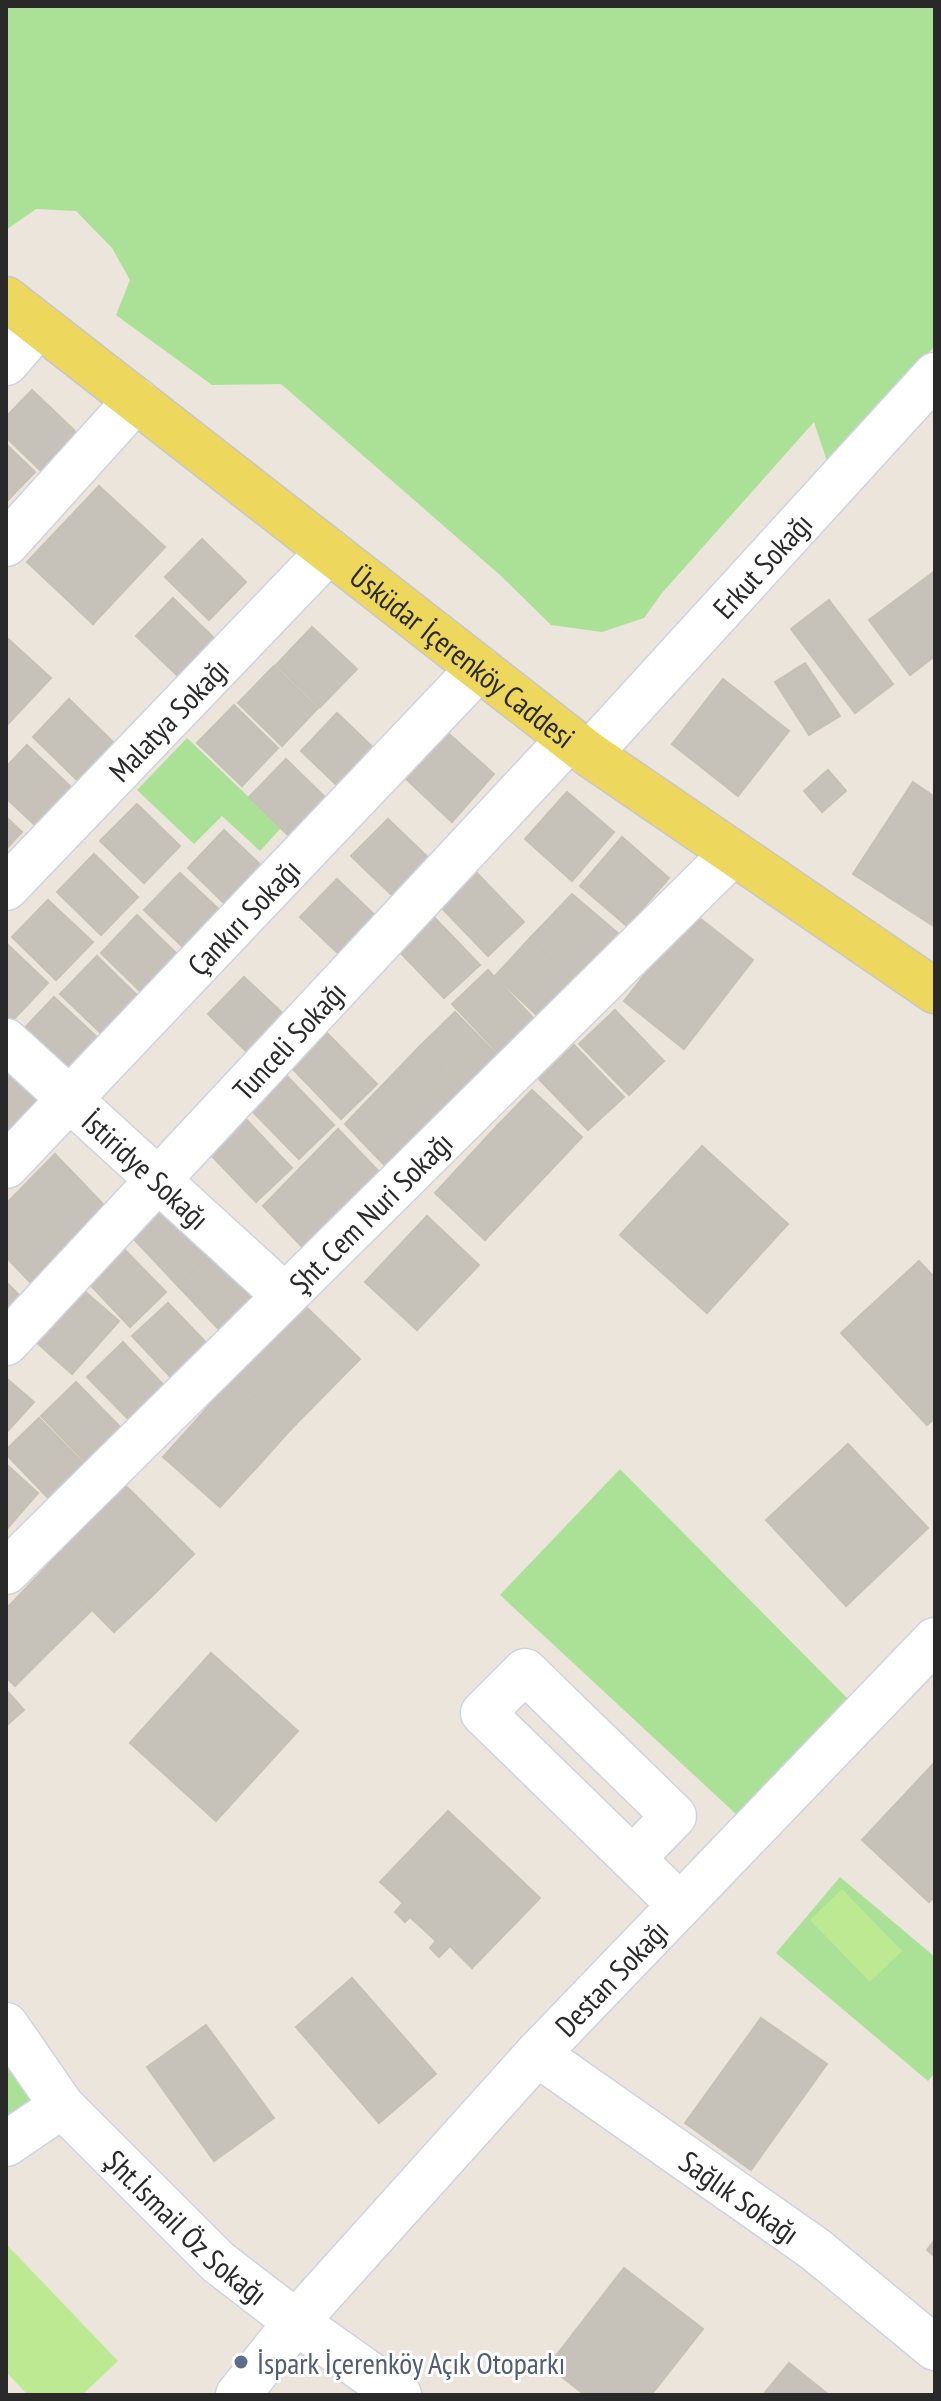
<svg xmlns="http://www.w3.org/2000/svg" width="941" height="2401" font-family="'PT Sans Narrow',sans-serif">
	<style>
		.green { fill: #abe197 }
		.pitch { fill: #bee993 }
		.building { fill: #c6c2ba; stroke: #c6c1b5; stroke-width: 2 }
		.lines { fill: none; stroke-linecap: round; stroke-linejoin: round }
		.minor-casing { stroke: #d0d2e2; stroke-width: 47 }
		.major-casing { stroke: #c7c7c7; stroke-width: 47 }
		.minor { stroke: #fff; stroke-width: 44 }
		.major { stroke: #eed75d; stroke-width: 44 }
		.service-dot { fill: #5c6f8a; stroke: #fff; stroke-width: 3 }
		.labels { text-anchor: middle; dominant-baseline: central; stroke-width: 6; stroke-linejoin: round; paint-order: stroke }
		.street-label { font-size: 30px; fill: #292929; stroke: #fff }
		.service-label { font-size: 30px; fill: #4e5e75; stroke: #fff; text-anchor: start }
	</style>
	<rect width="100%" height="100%" fill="#ebe5db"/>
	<g class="green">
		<path d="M6 6H935V346L827 461 814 422 662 593 644 618 602 632 551 625 500 575 281 384 212 385 116 315 130 280 112 248 76 211 36 209 6 230Z"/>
		<path d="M187 738 281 828 260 851 222 816 194 844 137 790Z"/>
		<path d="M620 1469 852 1703 737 1815 500 1595Z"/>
		<path d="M840 1877 935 1957V2073L928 2081 776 1953Z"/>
		<path d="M6 2052 46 2101 6 2126Z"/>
	</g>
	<g class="pitch">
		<path d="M842 1889 902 1951 870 1982 810 1920Z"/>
		<path d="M6 2244 118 2361 82 2395H28L6 2372Z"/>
	</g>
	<g class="building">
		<path d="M32 390 76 432 40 470 6 437V417Z"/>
		<path d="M6 444 35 472 6 502Z"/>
		<path d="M99 486 165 547 93 624 27 562Z"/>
		<path d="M202 539 246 582 209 620 165 577Z"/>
		<path d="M935 571V656L910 675 869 620Z"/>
		<path d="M173 598 216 640 180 678 136 636Z"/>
		<path d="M829 600 893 684 855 713 791 629Z"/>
		<path d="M312 627 357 669 320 707 276 665Z"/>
		<path d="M6 637 51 678 6 726Z"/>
		<path d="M805 663 840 716 809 735 775 682Z"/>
		<path d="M274 666 318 708 282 746 238 703Z"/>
		<path d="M723 679 789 731 738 796 672 744Z"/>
		<path d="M69 699 113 742 77 780 33 737Z"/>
		<path d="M234 705 278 748 242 786 197 743Z"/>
		<path d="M337 713 381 755 345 793 301 751Z"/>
		<path d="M448 733 494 774 452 822 405 778Z"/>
		<path d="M27 745 71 787 35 825 6 798V767Z"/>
		<path d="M286 759 330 802 293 840 249 797Z"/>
		<path d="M828 770 846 791 822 812 804 791Z"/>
		<path d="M913 782 935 797V927L853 874Z"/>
		<path d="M567 792 614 832 572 881 525 839Z"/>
		<path d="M137 804 180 846 144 883 100 841Z"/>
		<path d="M6 817 22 832 6 849Z"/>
		<path d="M388 819 432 861 396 899 351 856Z"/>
		<path d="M224 830 268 872 231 910 188 868Z"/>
		<path d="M622 837 669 878 627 926 580 886Z"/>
		<path d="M94 854 138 897 101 935 57 892Z"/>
		<path d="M474 870 524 922 488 956 438 904Z"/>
		<path d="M180 873 224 914 188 952 144 910Z"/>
		<path d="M337 879 381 921 344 959 300 917Z"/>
		<path d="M572 894 619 934 577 982 530 938Z"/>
		<path d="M48 900 93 942 56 980 12 937Z"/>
		<path d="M430 913 480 965 444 998 395 947Z"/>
		<path d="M693 913 753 960 684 1049 624 1001Z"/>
		<path d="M137 915 181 958 145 996 101 953Z"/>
		<path d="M530 938 577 982 542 1020 495 976Z"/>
		<path d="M6 943 48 983 12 1021 6 1015Z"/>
		<path d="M97 956 141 999 104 1036 60 994Z"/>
		<path d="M488 970 537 1022 501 1056 452 1004Z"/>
		<path d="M244 977 289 1019 252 1057 208 1014Z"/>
		<path d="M54 997 99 1039 62 1077 18 1035Z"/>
		<path d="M615 1010 664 1061 629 1095 579 1044Z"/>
		<path d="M455 1012 505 1063 469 1098 420 1046Z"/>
		<path d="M327 1033 377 1084 341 1119 291 1067Z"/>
		<path d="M574 1045 624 1097 588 1130 539 1079Z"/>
		<path d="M420 1046 469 1098 394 1175 345 1124Z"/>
		<path d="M6 1060 50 1102 14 1139 6 1132Z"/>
		<path d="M285 1074 334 1125 299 1159 249 1108Z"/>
		<path d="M532 1090 582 1137 548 1173 497 1126Z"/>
		<path d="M243 1116 292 1168 256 1202 207 1151Z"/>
		<path d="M497 1126 548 1173 485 1240 435 1193Z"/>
		<path d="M338 1129 387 1180 312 1257 263 1206Z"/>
		<path d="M702 1146 788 1224 707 1313 620 1235Z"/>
		<path d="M55 1154 104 1205 30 1282 6 1257V1204Z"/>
		<path d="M165 1200 213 1252 178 1286 130 1235Z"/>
		<path d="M427 1216 479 1265 417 1330 365 1282Z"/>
		<path d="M117 1242 166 1292 130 1327 81 1275Z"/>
		<path d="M213 1252 263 1304 227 1338 178 1286Z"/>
		<path d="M919 1261 935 1278V1418L927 1425 841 1333Z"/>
		<path d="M6 1282 22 1298 6 1313Z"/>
		<path d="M82 1289 119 1321 72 1374 35 1341Z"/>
		<path d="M168 1303 217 1354 181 1388 132 1336Z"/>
		<path d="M302 1303 360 1359 291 1429 233 1377Z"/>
		<path d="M123 1342 172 1394 137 1428 87 1377Z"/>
		<path d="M233 1377 291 1429 257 1467 200 1416Z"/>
		<path d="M6 1378 34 1402 6 1433Z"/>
		<path d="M76 1382 126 1433 90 1467 41 1416Z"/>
		<path d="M200 1416 257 1467 220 1507 163 1457Z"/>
		<path d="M39 1418 89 1469 53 1503 6 1454V1450Z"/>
		<path d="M848 1444 928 1528 846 1606 766 1520Z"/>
		<path d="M6 1464 38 1493 6 1530Z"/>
		<path d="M126 1486 194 1554 152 1596 84 1528Z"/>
		<path d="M84 1528 152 1596 114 1632 48 1565Z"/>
		<path d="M48 1565 91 1611 52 1649 9 1606Z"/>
		<path d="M9 1606 52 1649 15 1686 6 1677V1609Z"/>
		<path d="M211 1653 298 1731 216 1821 130 1743Z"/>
		<path d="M6 1690 24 1710 6 1726Z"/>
		<path d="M935 1762V1896L929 1902 862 1840Z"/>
		<path d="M448 1811 540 1898 472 1968 450 1946 439 1957 430 1948 436 1941 410 1917 405 1922 395 1912 403 1903 380 1882Z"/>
		<path d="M352 1978 436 2074 379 2123 296 2027Z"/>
		<path d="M761 2018 827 2064 751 2170 685 2123Z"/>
		<path d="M206 2025 274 2118 214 2161 147 2067Z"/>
		<path d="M935 2240V2257L927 2250Z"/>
		<path d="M624 2268 703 2329 651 2395H585L548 2366Z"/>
		<path d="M789 2363 829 2395H763Z"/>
	</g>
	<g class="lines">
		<g class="minor-casing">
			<g id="minor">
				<path d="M6 363 39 325"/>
				<path d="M6 544 136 400"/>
				<path id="s1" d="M589 754 935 375"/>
				<path id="s2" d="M6 888 329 551"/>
				<path id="s3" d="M6 1041 285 1296"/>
				<path id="s4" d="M6 1166 479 668"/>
				<path id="s5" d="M6 1343 569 739"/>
				<path id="s6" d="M6 1572 733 853"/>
				<path d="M634 1857 674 1816 525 1671 483 1713 679 1904"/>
				<path id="s7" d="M6 2025 62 2106 218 2262 296 2322 399 2395"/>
				<path id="s8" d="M537 2054 815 2249 935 2348"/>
				<path d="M6 2144 62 2106"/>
				<path id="s9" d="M238 2395 296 2322 537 2054 935 1640"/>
			</g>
		</g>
		<g class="major-casing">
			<g id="major">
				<path id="s10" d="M6 299 589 754 935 991"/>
			</g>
		</g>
		<use href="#minor" class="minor"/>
		<use href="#major" class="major"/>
	</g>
	<circle class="service-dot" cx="241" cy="2362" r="8"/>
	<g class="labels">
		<g class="street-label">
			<text stroke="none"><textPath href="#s1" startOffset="256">Erkut Sokağı</textPath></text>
			<text stroke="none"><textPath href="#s10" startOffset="580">Üsküdar İçerenköy Caddesi</textPath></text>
			<text stroke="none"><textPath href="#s2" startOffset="234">Malatya Sokağı</textPath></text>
			<text stroke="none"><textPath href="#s4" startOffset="344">Çankırı Sokağı</textPath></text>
			<text stroke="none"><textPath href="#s5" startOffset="414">Tunceli Sokağı</textPath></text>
			<text stroke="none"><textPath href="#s3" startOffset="190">İstiridye Sokağı</textPath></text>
			<text stroke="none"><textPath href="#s6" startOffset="512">Şht. Cem Nuri Sokağı</textPath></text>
			<text stroke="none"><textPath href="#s9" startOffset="560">Destan Sokağı</textPath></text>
			<text stroke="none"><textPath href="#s8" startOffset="248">Sağlık Sokağı</textPath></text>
			<text stroke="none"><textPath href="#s7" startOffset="272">Şht.İsmail Öz Sokağı</textPath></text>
		</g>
		<g class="service-label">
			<text x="257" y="2362">İspark İçerenköy Açık Otoparkı</text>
		</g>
	</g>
	<rect width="941" height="2401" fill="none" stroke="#292929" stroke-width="16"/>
</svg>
